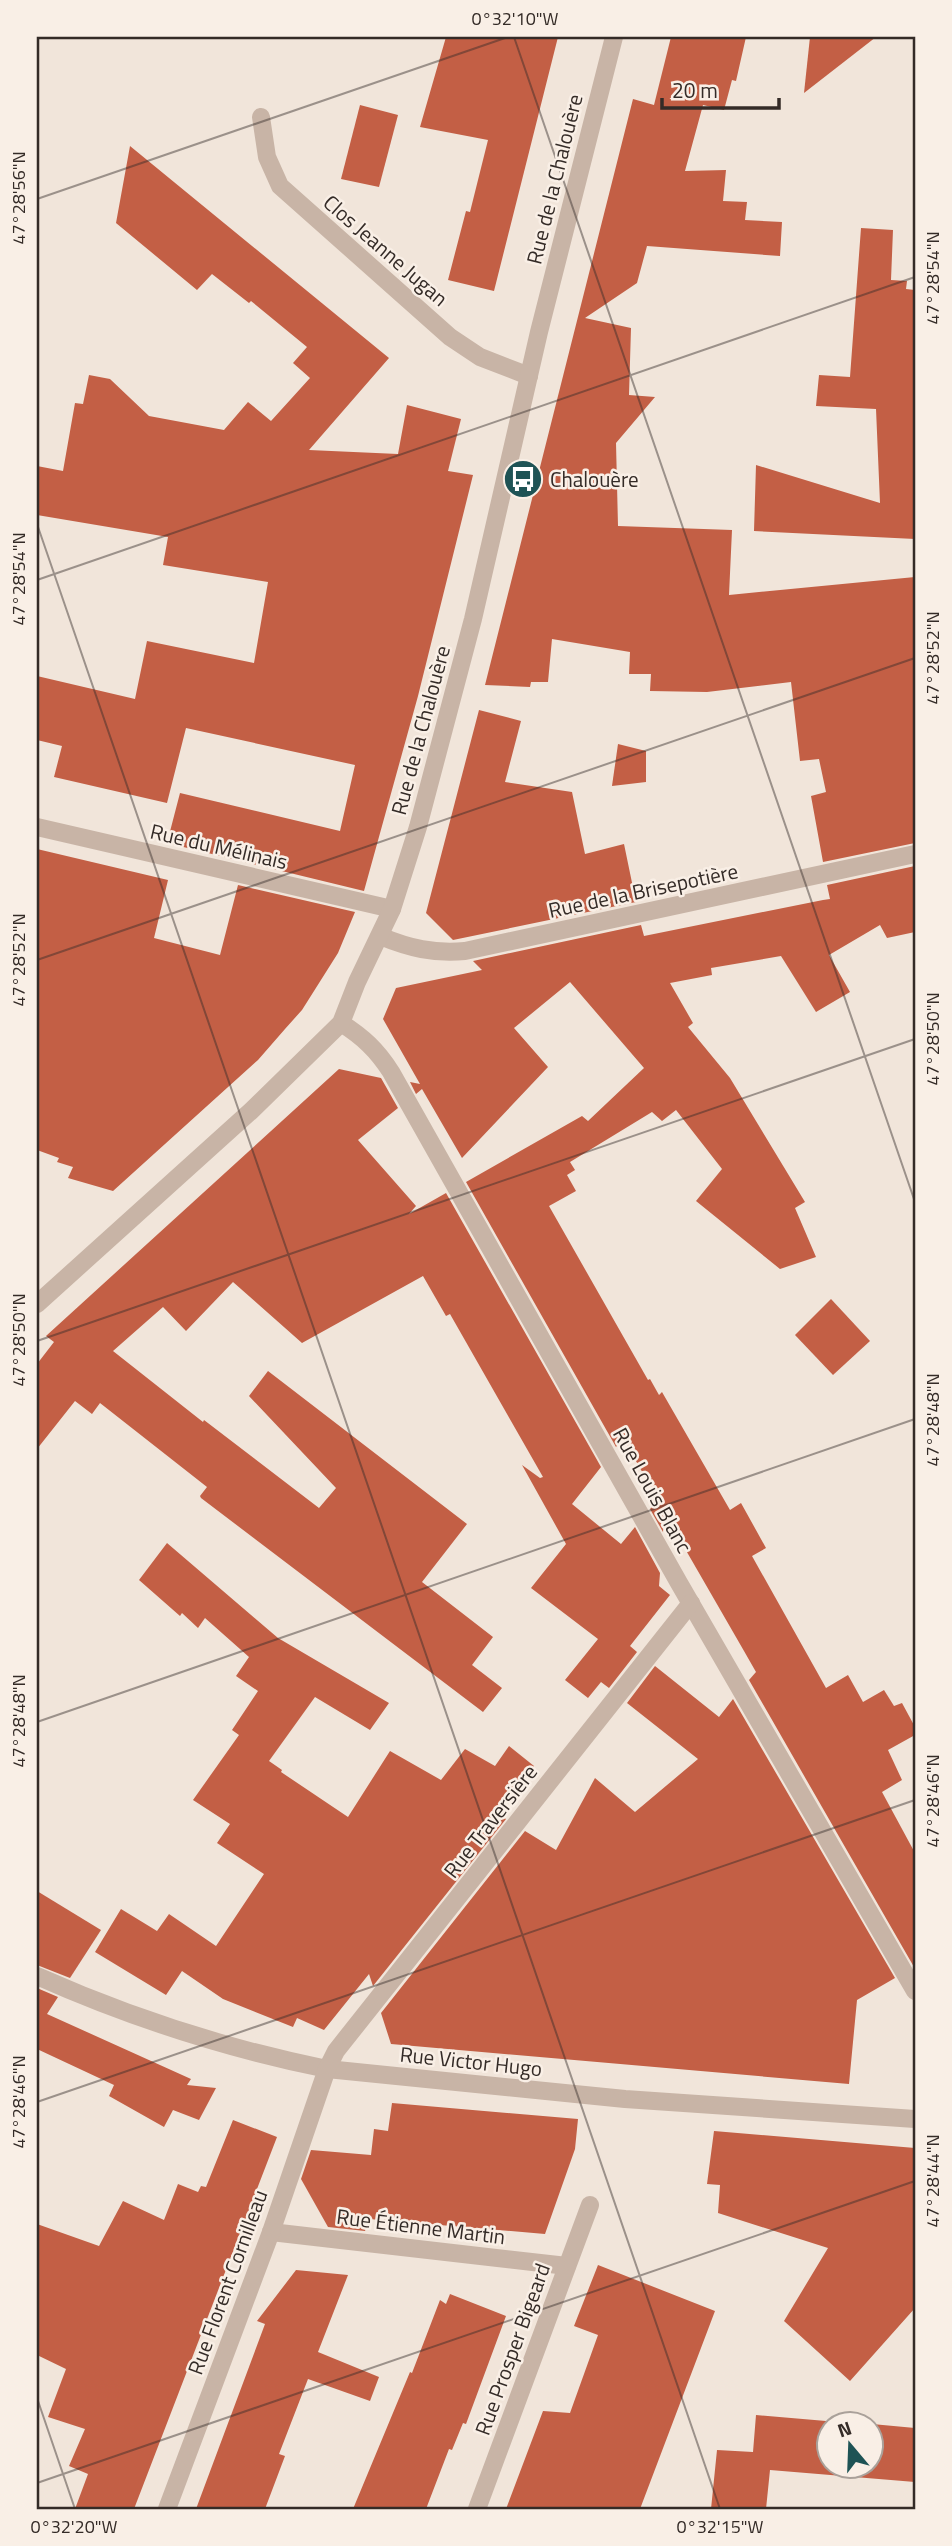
<svg xmlns="http://www.w3.org/2000/svg" width="952" height="2546" font-family="'Titillium Web',sans-serif">
	<style>
		.building { fill: #c35f45 }
		.lines { fill: none; stroke-linecap: round; stroke-linejoin: round }
		.minor { stroke: #c8b4a6; stroke-width: 18 }
		.tertiary { stroke: #c8b4a6; stroke-width: 18 }
		.ticks { fill: none; stroke: #342b27; stroke-width: 2; stroke-opacity: 0.45 }
		.labels { text-anchor: middle; dominant-baseline: central; stroke-width: 5; stroke-linejoin: round; paint-order: stroke }
		.street-label { font-size: 21px; fill: #342b27; stroke: #f9efe6 }
		.poi-label { font-size: 21px; fill: #342b27; stroke: #f9efe6; text-anchor: start }
		.neatline { fill: none; stroke: #342b27; stroke-width: 2.5 }
		.ticks-label { font-size: 18px; text-anchor: middle; fill: #342b27 }
	</style>
	<rect width="100%" height="100%" fill="#f1e5da"/>
	<g class="building">
		<path d="M446 37H558L494 291 448 280 466 211 470 212 488 140 420 127Z"/>
		<path d="M671 37H746L736 81 732 80 724 110 703 105 685 171 726 170 723 201 747 202 745 220 782 222 780 256 647 246 637 283 585 318 631 328 629 395 655 397 616 443 618 526 732 530 729 595 915 577V843L823 862 811 796 826 792 819 759 800 761 791 682 707 692 650 691 651 674H629L630 652 552 639 548 682H531L530 687 485 685 633 99 654 105Z"/>
		<path d="M810 37H876L804 93Z"/>
		<path d="M360 105 398 115 379 187 341 179Z"/>
		<path d="M130 146 389 358 309 450 398 454 407 405 461 419 448 471 473 475 418 696 364 891 167 843 180 793 340 831 355 765 186 728 167 803 54 777 62 746 37 740V676L135 699 147 641 254 663 268 582 163 565 168 537 37 515V466L63 471 75 403 83 404 89 375 110 379 149 416 224 430 248 402 271 421 310 378 293 363 307 347 251 301 249 303 212 274 197 290 116 223Z"/>
		<path d="M861 228 893 230 891 280 907 281 906 289 915 290V539L754 531 756 465 880 503 876 409 816 406 819 375 850 377Z"/>
		<path d="M479 710 521 721 505 782 572 792 585 854 624 844 636 902 453 940 426 913Z"/>
		<path d="M618 744 646 751V782L612 786Z"/>
		<path d="M37 849 168 880 154 938 220 955 238 885 355 912 338 953 302 1010 285 1029 258 1060 113 1191 68 1178 73 1167 57 1162 59 1158 37 1150Z"/>
		<path d="M915 866V932L887 938 880 925 829 955 850 992 816 1012 781 956 711 968 712 975 670 983 693 1023 688 1027 730 1078 805 1202 795 1208 816 1257 780 1269 696 1201 722 1169 676 1110 662 1121 652 1112 570 1162 575 1170 567 1175 576 1191 549 1206 648 1380 650 1379 659 1395 662 1392 730 1510 741 1503 766 1548 752 1556 826 1688 848 1675 863 1702 884 1690 894 1706 902 1703 915 1727V1735L888 1750 902 1780 882 1792 915 1853 914 1967 749 1680 756 1672 744 1651 665 1514 663 1532 650 1509 658 1500 623 1438 616 1447 466 1182 582 1116 588 1121 644 1068 570 982 514 1028 548 1067 462 1158 422 1089 416 1094 410 1082 420 1084 383 1019 396 988 482 970 473 961 641 925 644 936 823 900 830 899 827 885Z"/>
		<path d="M339 1069 381 1078 398 1108 358 1140 416 1206 409 1214 446 1193 601 1467 572 1504 621 1544 635 1527 660 1573 659 1586 670 1595 630 1646 637 1652 609 1688 601 1682 588 1698 565 1680 598 1639 531 1588 566 1544 522 1465 540 1478 543 1477 450 1314 446 1316 423 1276 302 1343 233 1282 186 1331 163 1307 113 1351 203 1422 204 1420 319 1508 336 1488 249 1396 268 1371 467 1524 422 1582 493 1637 472 1665 502 1688 483 1712 201 1498 200 1496 207 1487 100 1403 92 1414 75 1401 37 1449V1364L54 1342 46 1336Z"/>
		<path d="M831 1299 870 1341 833 1375 795 1335Z"/>
		<path d="M167 1543 278 1638 389 1703 370 1730 315 1697 269 1761 282 1770 281 1772 348 1817 390 1751 441 1780 465 1749 495 1766 509 1746 534 1766 496 1813 506 1819 373 1986 369 1974 324 2030 297 2018 293 2027 223 1999 182 1971 166 1995 95 1952 121 1909 157 1931 169 1914 216 1946 264 1874 217 1843 230 1824 193 1800 239 1735 232 1730 258 1691 236 1676 249 1657 205 1618 198 1628 182 1613 180 1616 139 1580Z"/>
		<path d="M655 1666 719 1717 733 1699 895 1978 857 2000 849 2084 391 2044 381 2013 525 1831 556 1850 595 1778 635 1812 698 1759 627 1703Z"/>
		<path d="M37 1891 101 1930 70 1978 37 1965Z"/>
		<path d="M37 1988 58 1997 47 2014 191 2079 187 2085 216 2088 199 2120 173 2110 164 2127 109 2096 114 2085 37 2049Z"/>
		<path d="M392 2103 578 2119 575 2149 545 2234 369 2219 365 2231 328 2227 301 2179 311 2150 371 2155 374 2129 388 2131Z"/>
		<path d="M233 2120 277 2137 134 2509H75L88 2474 69 2466 85 2429 48 2417 66 2369 37 2355V2224L99 2246 123 2201 164 2220 178 2184 198 2192 201 2186 206 2187Z"/>
		<path d="M714 2131 915 2148V2308L850 2381 784 2321 828 2248 718 2213 720 2185 707 2184Z"/>
		<path d="M598 2265 715 2311 640 2509H506L543 2411 570 2413 598 2335 574 2326Z"/>
		<path d="M296 2270 348 2275 318 2352 379 2377 370 2401 308 2379 279 2454 285 2456 265 2509H196L265 2324 257 2321Z"/>
		<path d="M450 2294 506 2316 466 2424 463 2423 452 2450 449 2449 426 2509H353L410 2372 412 2373 440 2300 446 2304Z"/>
		<path d="M756 2415 861 2424H830V2466H872V2424L915 2428V2482L770 2470 766 2509H711L717 2450 753 2452Z"/>
	</g>
	<g class="lines">
		<g class="minor">
			<path d="M261 117 267 157 280 186 450 337 480 357 529 376"/>
			<path d="M37 827 392 909"/>
			<path d="M380 936C409 948 434 954 465 951L915 854"/>
			<path d="M341 1023C363 1037 377 1050 391 1072L679 1583 915 1991"/>
			<path d="M37 1976C129 2017 228 2049 327 2069L625 2099 915 2119"/>
			<path d="M271 2232 567 2266"/>
			<path d="M167 2509 271 2232 327 2069 336 2051 691 1603"/>
			<path d="M477 2509 590 2205"/>
		</g>
		<path class="tertiary" d="M37 1304 251 1111 341 1023 357 982 392 909 418 827 473 619 539 332 614 37"/>
	</g>
	<path class="ticks" d="M514 37 915 1202M37 199 508 37M37 524 720 2509M37 580 915 277M37 960 915 658M37 1341 915 1039M37 1722 915 1419M37 2102 915 1800M37 2398 75 2509M37 2483 915 2181"/>
	<defs>
		<g id="bus-disc" transform="scale(2.0125)"><circle r="9.5" fill="#1e5355" stroke="#f9efe6"/><path d="M-5-6H5V4H4V6H2V4H-2V6H-4V4H-5ZM-3.5-4V0h7V-4ZM-3.5 1.2v1.5H-2V1.2ZM2 1.2v1.5H3.5V1.2Z" fill="#fff"/></g>
	</defs>
	<g fill-rule="evenodd">
		<use href="#bus-disc" x="523" y="479"/>
	</g>
	<g class="labels">
		<g class="street-label">
			<text transform="translate(554 179) rotate(-76)">Rue de la Chalouère</text>
			<text transform="translate(386 250) rotate(41)">Clos Jeanne Jugan</text>
			<text transform="translate(420 730) rotate(-75)">Rue de la Chalouère</text>
			<text transform="translate(219 846) rotate(13)">Rue du Mélinais</text>
			<text transform="translate(643 890) rotate(-12)">Rue de la Brisepotière</text>
			<text transform="translate(653 1490) rotate(61)">Rue Louis Blanc</text>
			<text transform="translate(490 1821) rotate(-52)">Rue Traversière</text>
			<text transform="translate(471 2061) rotate(6)">Rue Victor Hugo</text>
			<text transform="translate(421 2226) rotate(7)">Rue Étienne Martin</text>
			<text transform="translate(227 2282) rotate(-70)">Rue Florent Cornilleau</text>
			<text transform="translate(512 2349) rotate(-70)">Rue Prosper Bigeard</text>
		</g>
		<g class="poi-label">
			<text x="550" y="479">Chalouère</text>
		</g>
	</g>
	<rect width="952" height="2546" fill="none" stroke="#f9efe6" stroke-width="77"/>
	<g transform="translate(850 2445) rotate(341)"><circle r="33" fill="#f9efe6" stroke="#aaa19a" stroke-width="2"/>
	<path d="M0-5L12 26L0 18L-12 26Z" fill="#1e5355"/>
	<text y="-10" font-size="19" font-weight="bold" text-anchor="middle" fill="#342b27">N</text>
	</g>
	<path d="M662 98v10h117v-10" fill="none" stroke="#342b27" stroke-width="3.5"/>
	<text x="672" y="98" font-size="21" fill="#342b27" stroke="#f9efe6" stroke-width="5" paint-order="stroke">20 m</text>
	<rect x="38" y="38" width="876" height="2470" class="neatline"/>
	<g class="ticks-label">
		<text x="515" y="25">0°32'10"W</text>
		<text transform="translate(19 198) rotate(-90)" y="6">47°28'56"N</text>
		<text transform="translate(933 278) rotate(-90)" y="6">47°28'54"N</text>
		<text transform="translate(19 579) rotate(-90)" y="6">47°28'54"N</text>
		<text transform="translate(933 658) rotate(-90)" y="6">47°28'52"N</text>
		<text transform="translate(19 960) rotate(-90)" y="6">47°28'52"N</text>
		<text transform="translate(933 1039) rotate(-90)" y="6">47°28'50"N</text>
		<text transform="translate(19 1340) rotate(-90)" y="6">47°28'50"N</text>
		<text transform="translate(933 1420) rotate(-90)" y="6">47°28'48"N</text>
		<text transform="translate(19 1721) rotate(-90)" y="6">47°28'48"N</text>
		<text transform="translate(933 1801) rotate(-90)" y="6">47°28'46"N</text>
		<text transform="translate(19 2102) rotate(-90)" y="6">47°28'46"N</text>
		<text transform="translate(933 2181) rotate(-90)" y="6">47°28'44"N</text>
		<text x="74" y="2533">0°32'20"W</text>
		<text x="720" y="2533">0°32'15"W</text>
	</g>
</svg>
